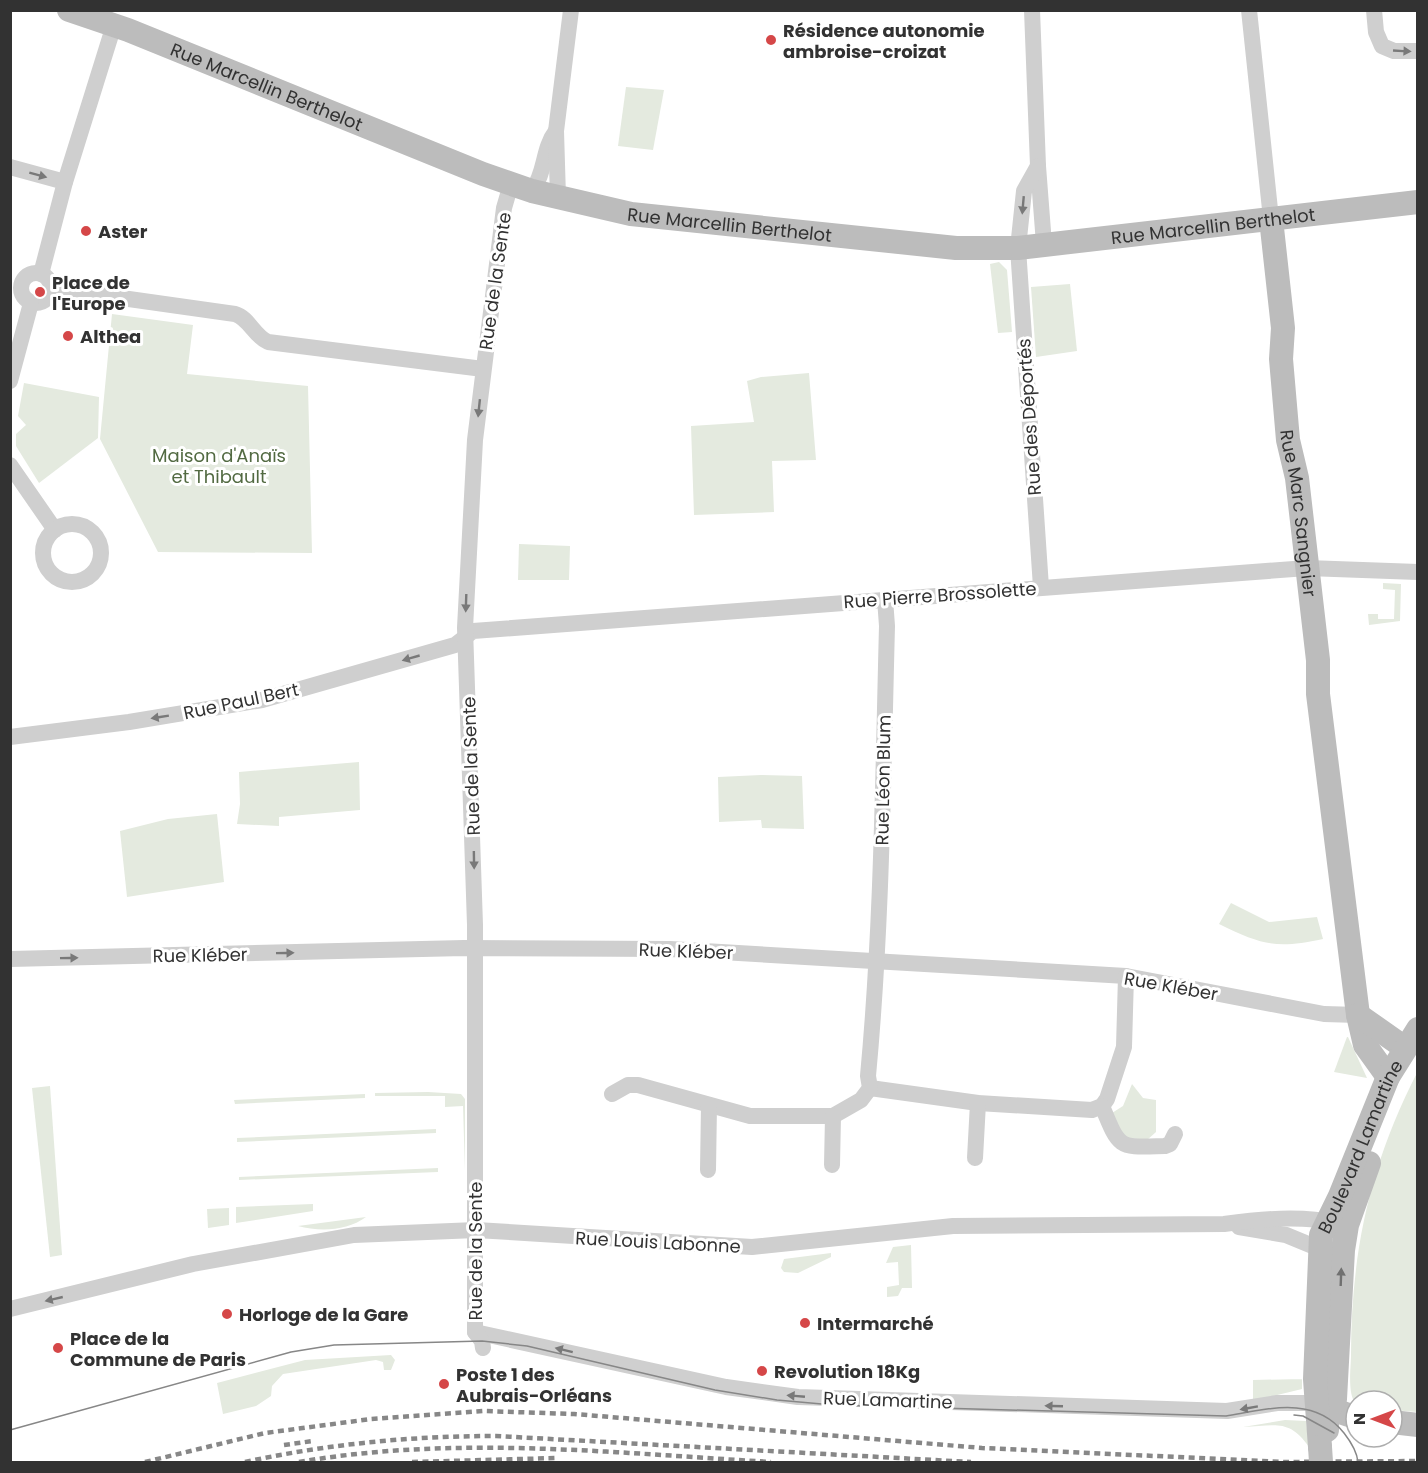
<svg xmlns="http://www.w3.org/2000/svg" width="1428" height="1473" font-family="Poppins,sans-serif">
	<style>
		.green { fill: #e4eadf }
		.lines { fill: none; stroke-linecap: round; stroke-linejoin: round }
		.street { stroke: #cfcfcf; stroke-width: 16 }
		.secondary { stroke: #bcbcbc; stroke-width: 24 }
		.tram { stroke: #878787; stroke-width: 1.5 }
		.rail { stroke: #878787; stroke-width: 4.5; stroke-dasharray: 6 4.5; stroke-linecap: butt }
		.secondary-bridge { stroke: #bcbcbc; stroke-width: 24 }
		.oneway { fill: #797979 }
		.oneway2 { fill: #707070 }
		.poi-dot { fill: #d54748; stroke: #fff; stroke-width: 2 }
		.labels { text-anchor: middle; dominant-baseline: central; stroke-width: 6; stroke-linejoin: round; paint-order: stroke }
		.poi-label { font-size: 18px; font-weight: bold; fill: #323232; stroke: #fff; text-anchor: start }
		.street-label { font-size: 18px; fill: #323232; stroke: #fff }
		.park-label { font-size: 18px; fill: #526a42; stroke: #fff }
	</style>
	<rect width="100%" height="100%" fill="#fff"/>
	<g class="green">
		<path d="M626 87 664 90 653 150 618 146Z"/>
		<path d="M999 262 1007 270 1012 332 998 333 990 264Z"/>
		<path d="M1070 284 1077 351 1036 357 1031 287Z"/>
		<path d="M112 314 193 325 187 374 308 386 312 553 158 552 100 439Z"/>
		<path d="M809 373 816 460 772 461 774 512 694 515 691 426 754 422 747 381 761 377Z"/>
		<path d="M24 383 99 397 98 438 39 483 16 446V434L26 425 18 416Z"/>
		<path d="M519 544 570 546 569 580H518Z"/>
		<path d="M1383 583 1401 584 1400 621 1369 625 1368 614H1378V619H1394L1395 590 1383 589Z"/>
		<path d="M359 762 360 810 279 817V826L237 824 240 804 239 772Z"/>
		<path d="M761 775 802 776 804 829 762 828 761 820 719 822 718 777Z"/>
		<path d="M217 814 224 882 127 897 120 831 168 819Z"/>
		<path d="M1231 903 1269 922 1317 917 1323 939C1276 949 1262 945 1219 924Z"/>
		<path d="M1347 1037H1348L1367 1078 1334 1072Z"/>
		<path d="M1417 1073V1412L1392 1410V1401H1356V1404C1347 1394 1351 1368 1351 1355 1351 1253 1370 1164 1417 1073Z"/>
		<path d="M1132 1084 1143 1098 1156 1100V1132L1147 1140 1121 1137 1112 1113 1123 1106Z"/>
		<path d="M50 1086 62 1255 50 1257 32 1088Z"/>
		<path d="M428 1092 461 1094 465 1099V1171L463 1106 445 1107V1096H375V1093Z"/>
		<path d="M365 1094V1098L235 1104 234 1100Z"/>
		<path d="M436 1129V1133L237 1142V1138Z"/>
		<path d="M438 1168V1172L239 1180V1177Z"/>
		<path d="M313 1204V1211L236 1223V1207Z"/>
		<path d="M229 1208V1225L208 1228 207 1209Z"/>
		<path d="M366 1217C347 1231 320 1232 298 1226Z"/>
		<path d="M911 1245 912 1288H902L898 1296 887 1297V1287L899 1285 898 1262 886 1263 893 1247Z"/>
		<path d="M831 1253V1257L798 1273 784 1272 781 1268 784 1259Z"/>
		<path d="M1302 1334V1389L1253 1401V1380L1302 1379Z"/>
		<path d="M391 1355 395 1360 391 1370H384L383 1362 376 1360 283 1374 272 1386 271 1396 256 1406 223 1414 217 1383 305 1360Z"/>
		<path d="M1285 1420 1306 1421 1309 1447C1289 1418 1275 1426 1243 1427Z"/>
	</g>
	<g class="lines">
		<g class="street">
			<path d="M1032 10 1038 166 1044 244"/>
			<path d="M1249 10 1271 219"/>
			<path d="M1374 10 1376 32 1382 46 1394 51H1418"/>
			<path d="M1038 166 1024 191 1018 248 1041 587"/>
			<path d="M10 167 65 182"/>
			<path d="M532 191C546 172 542 149 556 131"/>
			<path d="M558 197 556 131 571 10"/>
			<circle cx="36" cy="288" r="15"/>
			<path d="M41 274 65 182 114 25"/>
			<path d="M51 288 235 314C249 318 254 336 268 342L483 369"/>
			<path d="M10 381 31 303"/>
			<path d="M10 465 55 530"/>
			<circle cx="72" cy="553" r="29"/>
			<path d="M10 737 129 722 262 700 455 645 473 631 1307 568 1418 572"/>
			<path d="M10 959 464 948 670 949 1126 976 1324 1014 1358 1015"/>
			<path d="M870 1088 978 1103 1092 1110 1102 1106 1107 1099 1124 1047 1126 976"/>
			<path d="M612 1094 628 1085H638L750 1116H833L861 1100 870 1088 868 1076C882 926 883 776 887 626L885 599"/>
			<path d="M1102 1106C1120 1150 1118 1147 1165 1146L1170 1144 1175 1134"/>
			<path d="M975 1158 978 1103"/>
			<path d="M832 1165 833 1116"/>
			<path d="M708 1170 709 1105"/>
			<path d="M1239 1227 1286 1235 1320 1249 1330 1250"/>
			<path d="M10 1309 193 1264 354 1235 476 1230 752 1247 953 1226 1224 1224C1261 1219 1300 1215 1337 1223"/>
			<path d="M475 1332 726 1387 798 1397 1227 1411 1277 1403H1307"/>
			<path d="M483 1348 482 1341 475 1332V925L465 628 475 440 504 208 511 184"/>
		</g>
		<g class="secondary">
			<path id="s1" d="M69 10 128 30 483 174 532 191 631 214 956 248H1018L1418 202"/>
			<path id="s2" d="M1271 219 1283 328 1281 359 1288 440 1297 478 1318 660V694L1358 1015 1365 1045 1388 1077"/>
			<path d="M1358 1015 1405 1048"/>
			<path d="M1324 1391C1327 1409 1340 1413 1356 1417"/>
			<path d="M1392 1422 1418 1425"/>
			<path d="M1327 1430V1413L1335 1399 1343 1250 1347 1225 1369 1163"/>
			<path id="s3" d="M1320 1447 1315 1379 1321 1235 1340 1196 1388 1077 1418 1029"/>
		</g>
		<g class="tram">
			<path d="M1294 1415 1303 1416 1334 1433"/>
			<path d="M10 1430 291 1352 334 1345 482 1341 527 1346 715 1390 777 1400 833 1405 1226 1416C1268 1409 1314 1395 1344 1433 1351 1442 1357 1452 1358 1462"/>
		</g>
		<g class="rail">
			<path d="M284 1445 313 1441"/>
			<path d="M145 1462 265 1433 371 1419 484 1411 574 1414 982 1448 1285 1462 1418 1461"/>
			<path d="M245 1462C328 1444 411 1436 496 1436L971 1462"/>
			<path d="M299 1462C455 1435 614 1453 771 1462"/>
			<path d="M412 1462 556 1458"/>
		</g>
		<path class="secondary-bridge" d="M1320 1447 1321 1462"/>
	</g>
	<defs><path id="oneway-solid" d="M-6-.8H1V-3.2L6.5 0L1 3.2V.8H-6Z" transform="scale(1.5)"/></defs>
	<g class="oneway">
		<use href="#oneway-solid" transform="translate(1402 51) rotate(3)"/>
		<use href="#oneway-solid" transform="translate(38 175) rotate(15)"/>
		<use href="#oneway-solid" transform="translate(1023 205) rotate(95)"/>
		<use href="#oneway-solid" transform="translate(479 408) rotate(96)"/>
		<use href="#oneway-solid" transform="translate(466 603) rotate(92)"/>
		<use href="#oneway-solid" transform="translate(411 658) rotate(164)"/>
		<use href="#oneway-solid" transform="translate(160 717) rotate(171)"/>
		<use href="#oneway-solid" transform="translate(474 860) rotate(89)"/>
		<use href="#oneway-solid" transform="translate(285 953) rotate(-1)"/>
		<use href="#oneway-solid" transform="translate(69 958) rotate(-1)"/>
		<use href="#oneway-solid" transform="translate(54 1299) rotate(167)"/>
		<use href="#oneway-solid" transform="translate(564 1350) rotate(-166)"/>
		<use href="#oneway-solid" transform="translate(796 1396) rotate(-175)"/>
		<use href="#oneway-solid" transform="translate(1054 1406) rotate(-178)"/>
		<use href="#oneway-solid" transform="translate(1249 1408) rotate(170)"/>
	</g>
	<use class="oneway2" href="#oneway-solid" transform="translate(1341 1277) rotate(-88)"/>
	<g class="poi-dot">
		<circle cx="771" cy="40" r="6"/>
		<circle cx="86" cy="231" r="6"/>
		<circle cx="40" cy="292" r="6"/>
		<circle cx="68" cy="336" r="6"/>
		<circle cx="227" cy="1314" r="6"/>
		<circle cx="805" cy="1323" r="6"/>
		<circle cx="58" cy="1348" r="6"/>
		<circle cx="762" cy="1371" r="6"/>
		<circle cx="444" cy="1384" r="6"/>
	</g>
	<g class="labels">
		<g class="poi-label">
			<text x="783" y="30">Résidence autonomie<tspan x="783" dy="21">ambroise-croizat</tspan></text>
			<text x="98" y="231">Aster</text>
			<text x="52" y="282">Place de<tspan x="52" dy="21">l'Europe</tspan></text>
			<text x="80" y="336">Althea</text>
			<text x="239" y="1314">Horloge de la Gare</text>
			<text x="817" y="1323">Intermarché</text>
			<text x="70" y="1338">Place de la<tspan x="70" dy="21">Commune de Paris</tspan></text>
			<text x="774" y="1371">Revolution 18Kg</text>
			<text x="456" y="1374">Poste 1 des<tspan x="456" dy="21">Aubrais-Orléans</tspan></text>
		</g>
		<g class="street-label">
			<text stroke="none"><textPath href="#s1" startOffset="212">Rue Marcellin Berthelot</textPath></text>
			<text stroke="none"><textPath href="#s1" startOffset="698">Rue Marcellin Berthelot</textPath></text>
			<text stroke="none"><textPath href="#s1" startOffset="1184">Rue Marcellin Berthelot</textPath></text>
			<text transform="translate(495 281) rotate(-82)">Rue de la Sente</text>
			<text transform="translate(1029 417) rotate(-94)">Rue des Déportés</text>
			<text stroke="none"><textPath href="#s2" startOffset="296">Rue Marc Sangnier</textPath></text>
			<text transform="translate(940 595) rotate(-4)">Rue Pierre Brossolette</text>
			<text transform="translate(241 701) rotate(-12)">Rue Paul Bert</text>
			<text transform="translate(471 766) rotate(-92)">Rue de la Sente</text>
			<text transform="translate(883 780) rotate(-89)">Rue Léon Blum</text>
			<text transform="translate(686 951) rotate(2)">Rue Kléber</text>
			<text transform="translate(200 955) rotate(-1)">Rue Kléber</text>
			<text transform="translate(1171 986) rotate(10)">Rue Kléber</text>
			<text stroke="none"><textPath href="#s3" startOffset="309">Boulevard Lamartine</textPath></text>
			<text transform="translate(658 1242) rotate(3)">Rue Louis Labonne</text>
			<text transform="translate(475 1251) rotate(-90)">Rue de la Sente</text>
			<text transform="translate(888 1400) rotate(2)">Rue Lamartine</text>
		</g>
		<g class="park-label">
			<text x="219" y="455">Maison d'Anaïs<tspan x="219" dy="21">et Thibault</tspan></text>
		</g>
	</g>
	<rect width="1428" height="1473" fill="none" stroke="#323232" stroke-width="24"/>
	<g transform="translate(1374 1419) rotate(270)"><circle r="28" fill="#ffffff" stroke="#adadad" stroke-width="1.5"/>
	<path d="M0-4.5L10 22L0 15L-10 22Z" fill="#d54748"/>
	<text y="-9" font-size="16" font-weight="bold" text-anchor="middle" fill="#323232">N</text>
	</g>
</svg>
